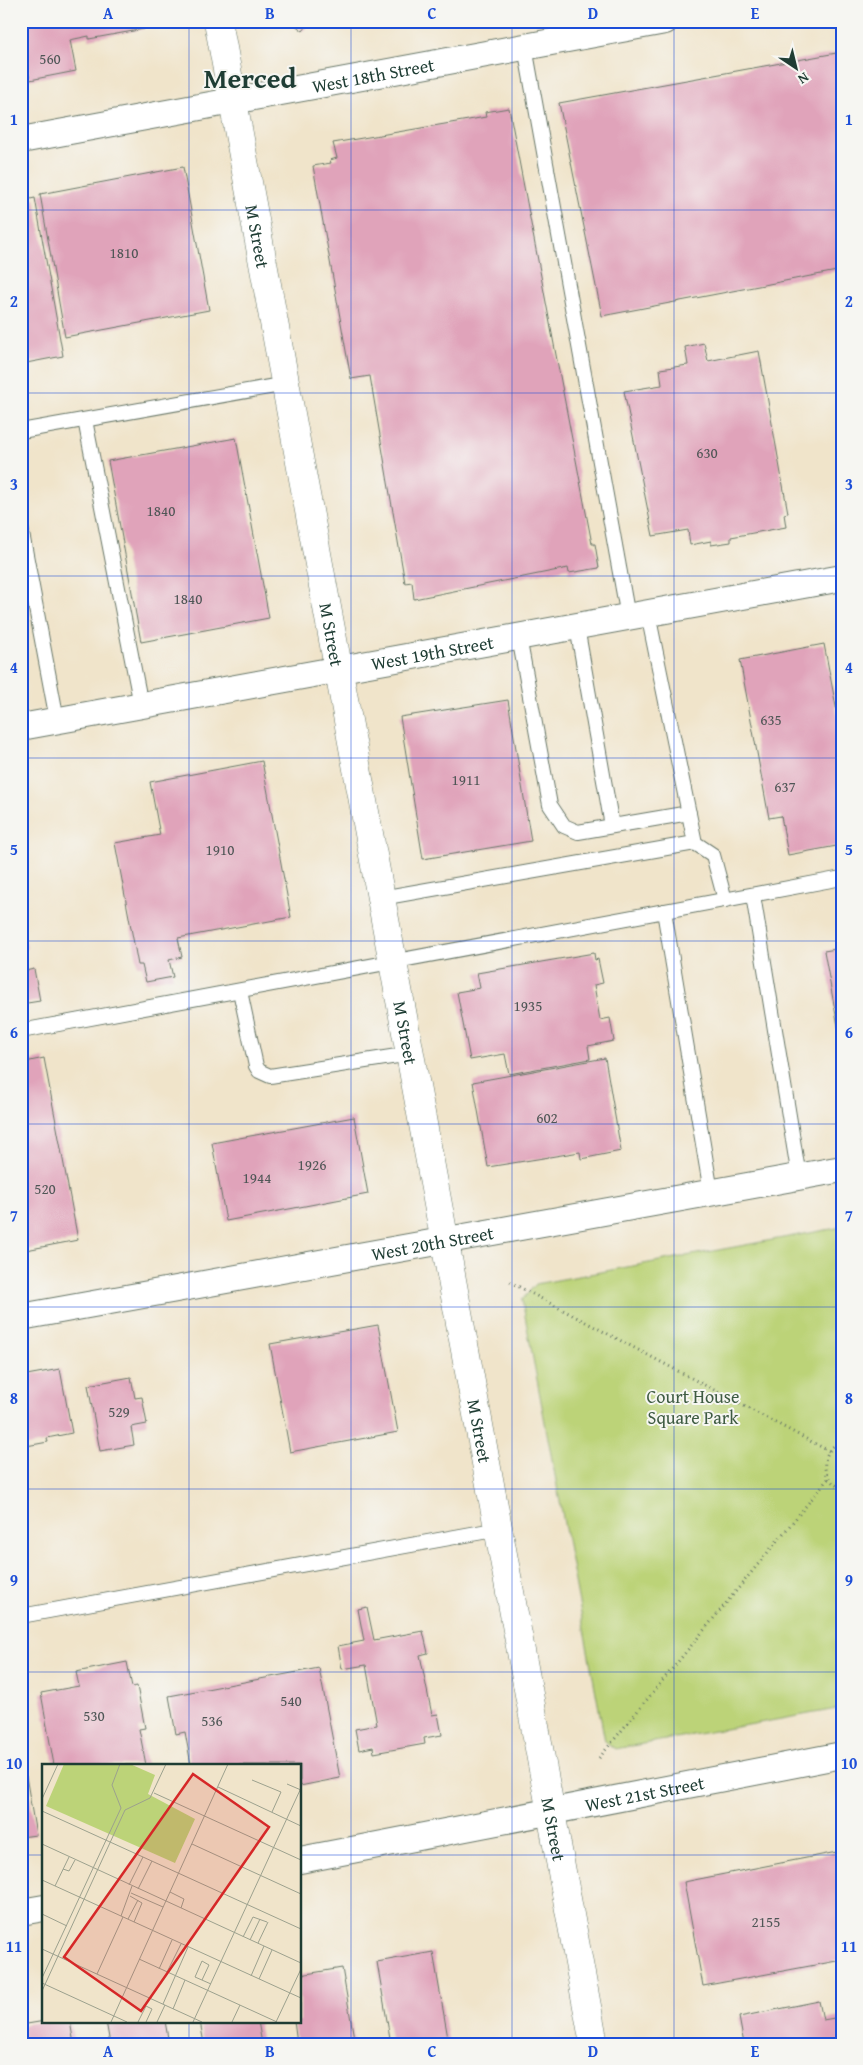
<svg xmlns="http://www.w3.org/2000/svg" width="863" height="2065" font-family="'Gentium Book Plus',serif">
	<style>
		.green { fill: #bcd378; stroke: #6e8856 }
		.building { fill: #e0a3ba }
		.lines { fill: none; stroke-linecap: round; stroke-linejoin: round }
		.service-casing { stroke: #687768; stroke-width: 16 }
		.minor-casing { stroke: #687768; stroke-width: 28 }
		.tertiary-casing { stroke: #687768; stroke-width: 29 }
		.path { stroke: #687768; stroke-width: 3; stroke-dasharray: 1 4; stroke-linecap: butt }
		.service { stroke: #fff; stroke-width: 14 }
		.minor { stroke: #fff; stroke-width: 26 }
		.tertiary { stroke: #fff; stroke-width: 28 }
		.grid { fill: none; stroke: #1d4ed8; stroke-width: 1; stroke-opacity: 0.55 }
		.labels { text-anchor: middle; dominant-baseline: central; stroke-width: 4; stroke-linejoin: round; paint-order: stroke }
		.number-label { font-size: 15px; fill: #4f5656 }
		.street-label { font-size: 18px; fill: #1f3d34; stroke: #f6f6f2 }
		.park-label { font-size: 18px; fill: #3e5b42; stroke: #f6f6f2 }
		.town-label { font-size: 28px; font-weight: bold; fill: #1f3d34; stroke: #f6f6f2 }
		.inset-road { fill: none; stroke: #9ca18e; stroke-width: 1 }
		.view { fill: #d62828; fill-opacity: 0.15; stroke: #d62828; stroke-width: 2.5 }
		.inset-edge { fill: none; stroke: #1f3d34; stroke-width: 2.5 }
		.neatline { fill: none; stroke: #1d4ed8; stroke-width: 2 }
		.grid-label { font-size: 16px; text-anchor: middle; font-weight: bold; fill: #1d4ed8 }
	</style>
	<rect width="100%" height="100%" fill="#f6f6f2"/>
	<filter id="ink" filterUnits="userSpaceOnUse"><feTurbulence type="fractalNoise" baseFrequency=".02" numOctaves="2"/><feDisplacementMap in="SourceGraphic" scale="10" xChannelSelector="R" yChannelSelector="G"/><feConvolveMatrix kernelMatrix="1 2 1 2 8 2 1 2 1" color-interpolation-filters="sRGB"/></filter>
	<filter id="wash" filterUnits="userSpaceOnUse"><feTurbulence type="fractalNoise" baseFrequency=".0096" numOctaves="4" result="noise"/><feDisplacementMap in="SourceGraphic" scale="20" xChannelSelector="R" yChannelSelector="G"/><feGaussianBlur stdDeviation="1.12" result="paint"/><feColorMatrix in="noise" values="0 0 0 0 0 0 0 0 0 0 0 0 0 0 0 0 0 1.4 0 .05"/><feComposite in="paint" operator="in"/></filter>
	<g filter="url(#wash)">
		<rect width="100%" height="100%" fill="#f0e4ca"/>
		<path class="green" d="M842 1227V1708L615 1749 605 1741 522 1300 536 1284Z"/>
		<g id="blocks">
			<g class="building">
				<path d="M21 21H143L144 29 89 39V36L70 40 76 71 30 80 21 38Z"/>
				<path d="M290 21H311L303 31Z"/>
				<path d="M842 52V270L602 316 559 103Z"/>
				<path d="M509 108 592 544H595L599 568 569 573 568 568 414 599 412 582 405 583 370 376 351 379 313 166 331 163 330 160 337 158 333 143 486 117 485 112Z"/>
				<path d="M183 167 209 310 65 337 40 194Z"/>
				<path d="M35 198 63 356 21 364V201Z"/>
				<path d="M704 343 708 361 759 351 788 513 784 514 786 527 731 537V542L711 545V541L690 545 688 530 653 536 624 391 662 385 660 369 688 365 685 347Z"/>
				<path d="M236 438 269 618 141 642 108 461Z"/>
				<path d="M824 644 842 738V845L788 855 781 816 769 818 740 660Z"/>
				<path d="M508 700 531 841 423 859 400 717Z"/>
				<path d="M262 761 291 917 178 938 182 957 169 960 173 977 146 982 142 965H138L115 843 160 835 150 782Z"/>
				<path d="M21 921 27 949 21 950Z"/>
				<path d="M842 948V1042H841L824 951Z"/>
				<path d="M594 953 595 960 598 959 603 983 594 985 600 1020 610 1018 614 1041 588 1046 590 1059 509 1074 505 1054 470 1060 457 992 480 988 477 973Z"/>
				<path d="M34 969 40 1001 21 1004V972Z"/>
				<path d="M44 1058 78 1240 21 1251V1063Z"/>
				<path d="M605 1058 621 1151 581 1159 580 1152 488 1167 473 1082Z"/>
				<path d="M354 1117 368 1194 226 1221 212 1143Z"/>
				<path d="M378 1325 398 1432 290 1452 270 1344Z"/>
				<path d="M60 1369 72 1433 47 1438 48 1442 21 1447V1376Z"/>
				<path d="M131 1377 135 1398 142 1397 147 1424 131 1427 134 1445 100 1451 88 1385Z"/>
				<path d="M367 1607 374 1640 423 1631 428 1653 420 1655 432 1715 438 1714 442 1735 424 1738 425 1744 374 1753 373 1747 359 1750 355 1729 377 1725 366 1665 342 1669 338 1646 364 1641 358 1609Z"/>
				<path d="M127 1662 132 1687 137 1686 145 1728 139 1729 146 1765H54L41 1693 79 1686 76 1672Z"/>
				<path d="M319 1668 340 1778 300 1786V1765H191L185 1732 176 1734 169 1696Z"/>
				<path d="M26 1776 36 1835 21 1837V1777Z"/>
				<path d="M842 1851V1960L703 1986 684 1882Z"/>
				<path d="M433 1952 449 2044H391L377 1962Z"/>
				<path d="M342 1968 355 2044H297L294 2021H300V1975Z"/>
				<path d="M819 2001 823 2020 840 2017 842 2044H744L739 2017Z"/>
				<path d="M45 2021H70L74 2044H21V2025Z"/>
				<path d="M106 2021H165L169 2044H110Z"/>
				<path d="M200 2021H258L262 2044H204Z"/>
			</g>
		</g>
	</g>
	<g filter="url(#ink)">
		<use href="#blocks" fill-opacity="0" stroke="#687768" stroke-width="1"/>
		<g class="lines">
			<g class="service-casing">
				<g id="service">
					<path d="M525 47 628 617"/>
					<path d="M85 420 141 705"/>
					<path d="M21 431 286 384"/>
					<path d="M21 528 57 720"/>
					<path d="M648 614 695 843 713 855 725 900"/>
					<path d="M577 627 612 826"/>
					<path d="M519 637 550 805 564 826 578 832 689 813"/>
					<path d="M753 895 799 1177"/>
					<path d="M381 898 695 843"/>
					<path d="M664 911 711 1192"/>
					<path d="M240 991 256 1066 259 1071 270 1076 410 1054"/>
					<path d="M21 1031 842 878"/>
					<path d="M21 1616 499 1529"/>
				</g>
			</g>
			<g class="minor-casing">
				<g id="minor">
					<path id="s1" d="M21 140 665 21"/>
					<path id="s2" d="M21 727 842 578"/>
					<path id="s3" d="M21 1317 842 1169"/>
					<path id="s4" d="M300 1860 842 1755"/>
					<path d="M21 1912 44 1908"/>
				</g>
			</g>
			<g class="tertiary-casing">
				<g id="tertiary">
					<path id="s5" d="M218 21 594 2044"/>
				</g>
			</g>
			<g class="path">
				<path d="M510 1282 829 1451"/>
				<path d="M842 1441C819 1451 819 1479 842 1488"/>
				<path d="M599 1758 828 1479"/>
			</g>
			<use href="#service" class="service"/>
			<use href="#minor" class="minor"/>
			<use href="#tertiary" class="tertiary"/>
		</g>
	</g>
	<path class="grid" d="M189 21V1765M351 21V2044M512 21V2044M674 21V2044M21 210H842M21 393H842M21 576H842M21 758H842M21 941H842M21 1124H842M21 1307H842M21 1489H842M21 1672H842M21 1855H44M300 1855H842M189 2021V2044"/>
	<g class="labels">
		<g class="number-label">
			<text x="50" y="58">560</text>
			<text x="124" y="252">1810</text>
			<text x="707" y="452">630</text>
			<text x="161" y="510">1840</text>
			<text x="188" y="598">1840</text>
			<text x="771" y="719">635</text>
			<text x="466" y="779">1911</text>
			<text x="785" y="786">637</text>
			<text x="220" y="849">1910</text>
			<text x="528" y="1005">1935</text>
			<text x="547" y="1117">602</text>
			<text x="312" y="1164">1926</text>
			<text x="257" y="1177">1944</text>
			<text x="45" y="1188">520</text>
			<text x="119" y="1411">529</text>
			<text x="291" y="1700">540</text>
			<text x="94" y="1715">530</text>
			<text x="212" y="1720">536</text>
			<text x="766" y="1921">2155</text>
		</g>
		<g class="street-label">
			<text stroke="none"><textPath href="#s1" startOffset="358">West 18th Street</textPath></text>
			<text stroke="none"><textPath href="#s5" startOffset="219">M Street</textPath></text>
			<text stroke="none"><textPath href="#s5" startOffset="624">M Street</textPath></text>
			<text stroke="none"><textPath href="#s2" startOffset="418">West 19th Street</textPath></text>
			<text stroke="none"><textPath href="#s5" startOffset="1029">M Street</textPath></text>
			<text stroke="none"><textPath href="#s3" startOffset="418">West 20th Street</textPath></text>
			<text stroke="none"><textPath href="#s5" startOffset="1434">M Street</textPath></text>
			<text stroke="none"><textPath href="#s4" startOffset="351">West 21st Street</textPath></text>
			<text stroke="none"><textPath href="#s5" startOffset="1839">M Street</textPath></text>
		</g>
		<g class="park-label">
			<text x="693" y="1396">Court House<tspan x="693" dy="21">Square Park</tspan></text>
		</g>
		<g class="town-label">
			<text x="250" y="77">Merced</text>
		</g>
	</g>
	<g transform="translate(42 1764)">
		<rect width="259" height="259" fill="#f0e4ca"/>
		<path d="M22 0H88L113 11 106 30 153 55 133 99 4 42Z" fill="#bcd378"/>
		<path class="inset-road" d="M78 0 70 21 79 44M210 16 239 28 230 48M245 20 259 26M176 23 259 62M112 29 259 96M0 35 16 0M83 46 108 34 124 0M0 47 259 165M0 80 259 199M150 80 259 130M21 105 27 107 33 96M0 116 259 234M87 121 101 93M13 122 27 93M96 125 110 97M128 128 142 135 139 144M89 129 121 143M88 132 100 139 92 158M0 150 25 162M79 152 90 122M86 155 96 136M201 173 211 153 225 158M208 176 218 155M216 179 226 158M0 185 160 258M97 195 235 258M117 205 130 176M125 208 139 180M55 210 81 153M209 212 222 182M0 214 79 44M217 215 230 186M160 216 167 201 160 197 153 213 169 220M0 219 85 258M0 227 83 46M121 240 146 183M131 245 143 216M69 258 186 0M96 258 104 242 110 245 104 258M115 258 123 241M151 258 259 24M190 258 198 241M234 258 259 205"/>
		<path class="view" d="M151 10 227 63 99 247 22 193Z"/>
		<rect width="259" height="259" class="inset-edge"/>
	</g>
	<rect width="863" height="2065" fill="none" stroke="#f6f6f2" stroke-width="55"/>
	<g transform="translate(796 68) rotate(145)" stroke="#f6f6f2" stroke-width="4" paint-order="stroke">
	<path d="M0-4L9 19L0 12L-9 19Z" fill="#1f3d34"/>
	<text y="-8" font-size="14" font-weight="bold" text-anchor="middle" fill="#1f3d34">N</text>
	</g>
	<rect x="28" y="28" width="808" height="2010" class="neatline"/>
	<g class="grid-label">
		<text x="108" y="19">A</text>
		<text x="270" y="19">B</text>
		<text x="432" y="19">C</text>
		<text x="593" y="19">D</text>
		<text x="755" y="19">E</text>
		<text x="14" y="125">1</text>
		<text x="849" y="125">1</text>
		<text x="14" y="307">2</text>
		<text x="849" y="307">2</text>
		<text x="14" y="490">3</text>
		<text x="849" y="490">3</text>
		<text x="14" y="673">4</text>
		<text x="849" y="673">4</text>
		<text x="14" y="855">5</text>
		<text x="849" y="855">5</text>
		<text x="14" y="1038">6</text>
		<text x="849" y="1038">6</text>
		<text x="14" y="1221">7</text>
		<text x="849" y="1221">7</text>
		<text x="14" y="1404">8</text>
		<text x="849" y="1404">8</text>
		<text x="14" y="1586">9</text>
		<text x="849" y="1586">9</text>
		<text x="14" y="1769">10</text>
		<text x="849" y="1769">10</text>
		<text x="14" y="1952">11</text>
		<text x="849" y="1952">11</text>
		<text x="108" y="2057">A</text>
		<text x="270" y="2057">B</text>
		<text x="432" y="2057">C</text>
		<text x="593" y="2057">D</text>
		<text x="755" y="2057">E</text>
	</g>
</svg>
